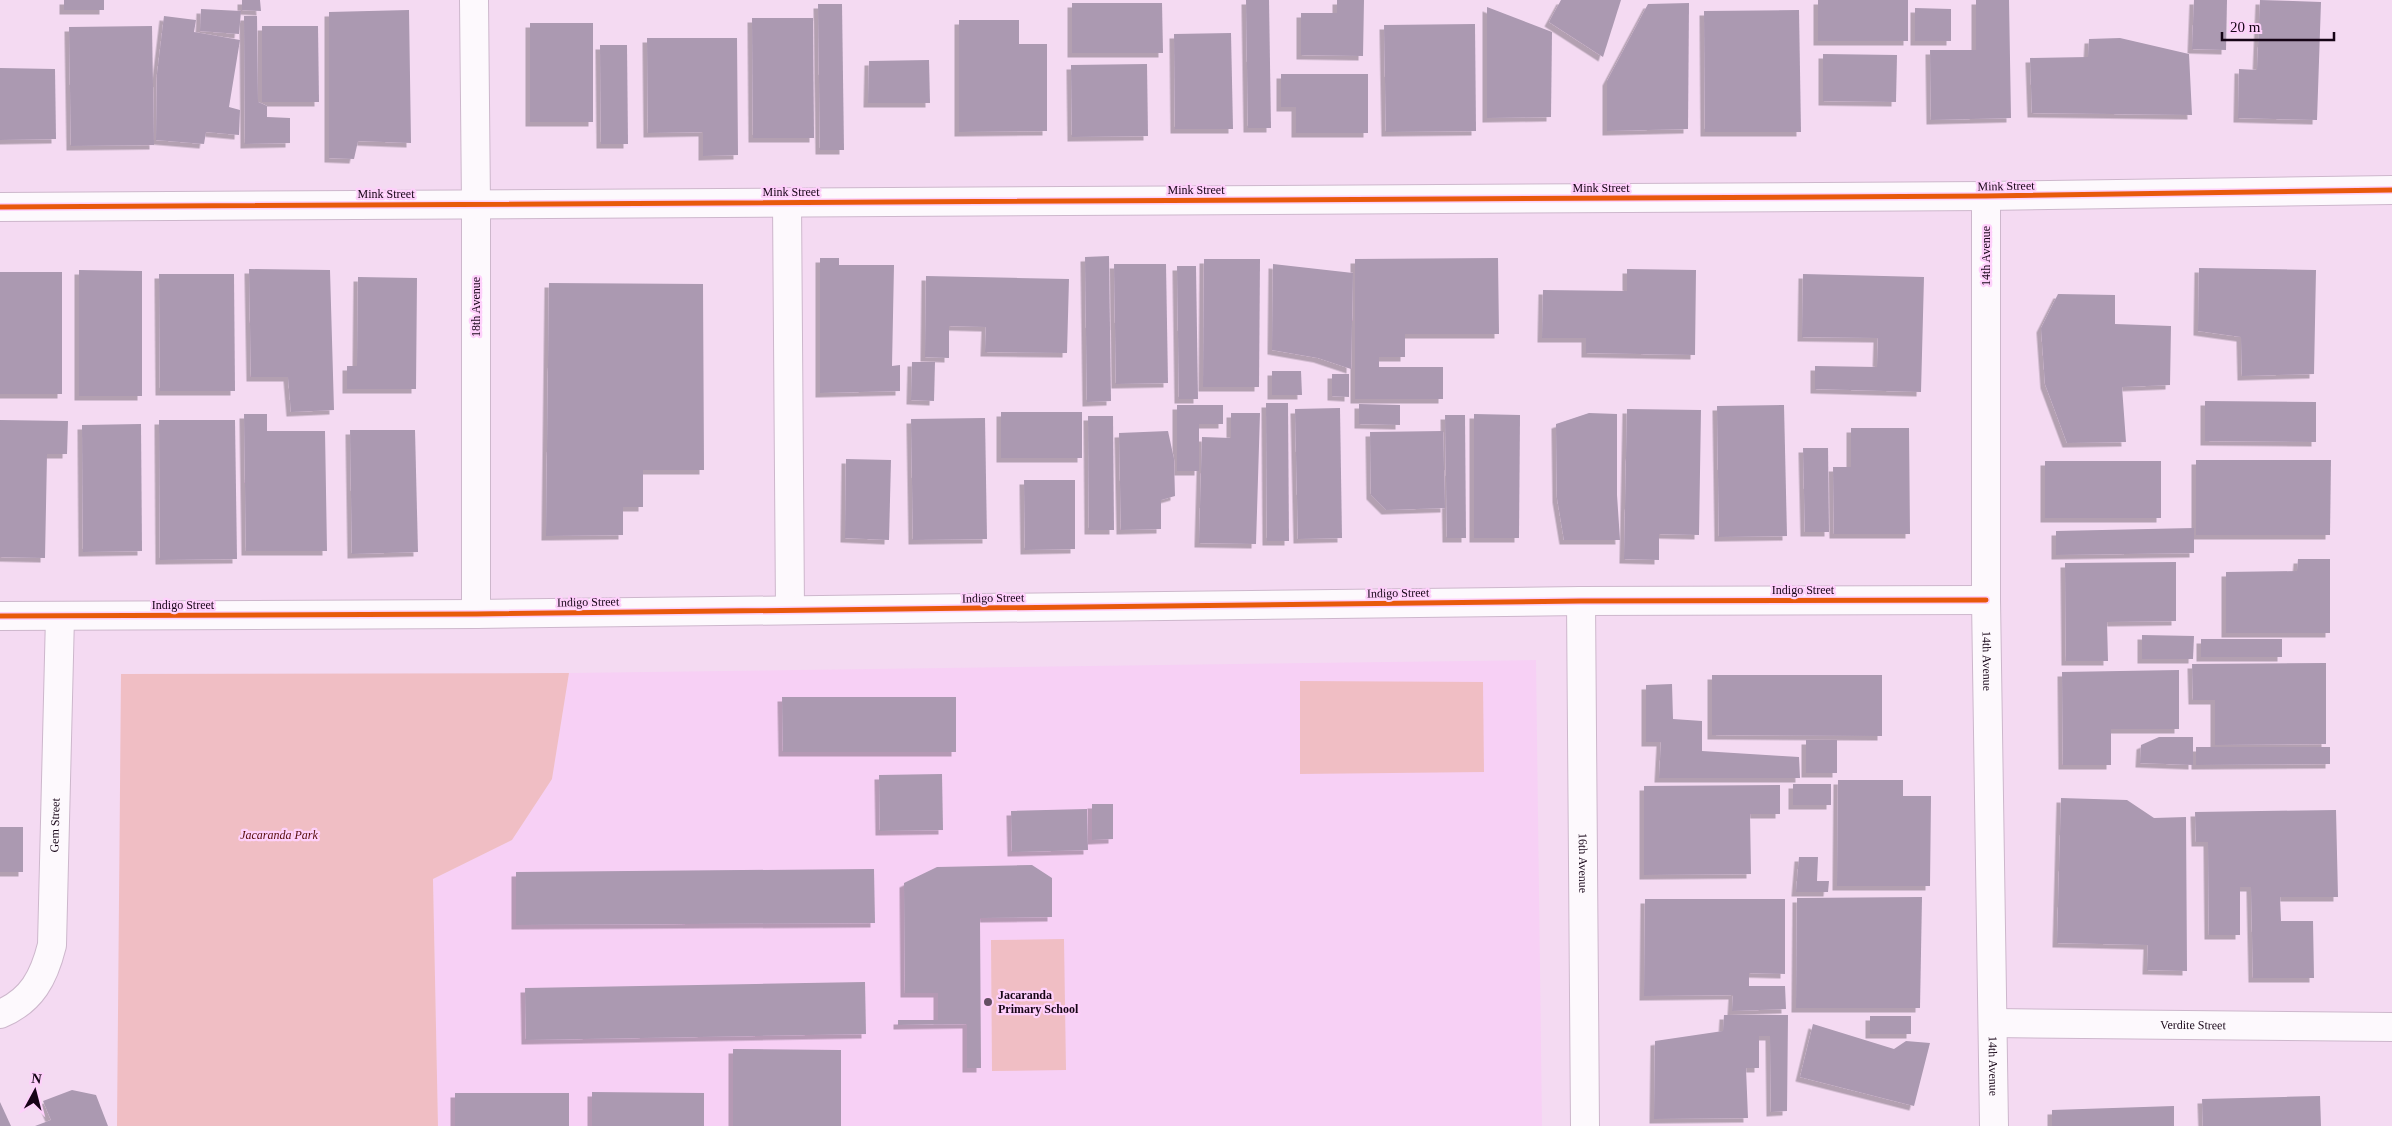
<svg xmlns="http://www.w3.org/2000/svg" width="2392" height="1126" font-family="'Times New Roman',serif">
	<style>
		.built { fill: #f7d0f5 }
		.green { fill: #f0bec4 }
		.building { fill: #ab99b1; filter: url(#shadow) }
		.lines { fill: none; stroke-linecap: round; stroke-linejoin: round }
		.street-casing { stroke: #cdb7cc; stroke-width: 30 }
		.street { stroke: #fdf9fd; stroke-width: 28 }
		.cycleway-casing { stroke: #fed0fb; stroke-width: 8 }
		.cycleway { stroke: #e8590c; stroke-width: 5 }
		.poi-dot { fill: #644f63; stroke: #fed0fb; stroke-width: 2 }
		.labels { text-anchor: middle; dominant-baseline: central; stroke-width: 4.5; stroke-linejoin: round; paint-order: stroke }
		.street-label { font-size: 12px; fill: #160416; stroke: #fed0fb }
		.park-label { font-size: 12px; font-style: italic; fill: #550b09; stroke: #fed0fb }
		.poi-label { font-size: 12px; font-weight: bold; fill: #160416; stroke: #fed0fb; text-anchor: start }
	</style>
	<defs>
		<filter id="shadow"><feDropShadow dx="-4.5" dy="4.5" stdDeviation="0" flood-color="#0004"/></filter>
	</defs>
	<rect width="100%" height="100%" fill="#f4daf2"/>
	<path class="built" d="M1536 660 1542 1126H438L433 879 512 840 552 779 569 673Z"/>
	<g class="green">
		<path d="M569 673 552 779 512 840 433 879 438 1126H117L121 674Z"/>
		<path d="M1300 681 1483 682 1484 772 1300 774Z"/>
		<path d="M1064 939 1066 1070 992 1071 991 940Z"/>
	</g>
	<g class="building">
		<rect x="64" y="0" width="40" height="10"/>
		<path d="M242 0H260L261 11 242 10Z"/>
		<path d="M1246 0H1269L1271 128H1248Z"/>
		<path d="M1337 0H1364L1363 56 1301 55V13H1337Z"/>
		<path d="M1561 0H1621L1603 57 1549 22Z"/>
		<rect x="1818" y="0" width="90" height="41"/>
		<path d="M1976 0H2009L2011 118 1931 120 1930 50H1976Z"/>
		<path d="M2194 0H2227L2226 50 2192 49Z"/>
		<path d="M2260 0 2321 2 2317 120 2238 118 2239 69 2257 70Z"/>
		<path d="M1072 3H1162L1163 53H1072Z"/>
		<path d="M1689 3 1688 129 1607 131V81L1648 4Z"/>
		<path d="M818 4H842L844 150H820Z"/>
		<path d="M1487 7 1552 32 1551 117 1487 118Z"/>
		<path d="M1915 8 1951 9V41H1915Z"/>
		<path d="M201 9 241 11 239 34 200 31Z"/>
		<path d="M409 10 411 143 358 141 354 159 329 158V12Z"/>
		<path d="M1799 10 1801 132H1705L1704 11Z"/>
		<path d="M164 16 196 20 194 32 240 40 229 107 240 110 239 135 206 132 204 144 156 140 157 74Z"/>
		<path d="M244 16H257L258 102 267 106V117L290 118V143L245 144Z"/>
		<path d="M752 18H813L814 138H753Z"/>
		<path d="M959 20H1019V44H1047V131L959 132Z"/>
		<rect x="530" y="23" width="63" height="99"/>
		<path d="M1475 24 1476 131 1386 132 1384 25Z"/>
		<path d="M152 26 154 145 71 146 69 27Z"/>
		<path d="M262 26H318L319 102H262Z"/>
		<path d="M1231 33 1233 129H1175L1174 34Z"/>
		<path d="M647 38H737L738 155 703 156V132L648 133Z"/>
		<path d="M2120 38 2189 54 2192 115 2032 113 2030 58 2088 57 2089 39Z"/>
		<path d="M600 45H627L628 144H601Z"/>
		<path d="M1823 54 1897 55 1896 102 1823 101Z"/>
		<path d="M929 60 930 103H868L869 61Z"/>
		<path d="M1147 64 1148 136 1072 137 1071 65Z"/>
		<path d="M0 68 55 69 56 139 0 140Z"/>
		<path d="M1281 74H1368V133H1296V107H1281Z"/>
		<path d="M1109 256 1111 401 1087 402 1085 257Z"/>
		<path d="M820 258H839V265H894L892 366 900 365V391L820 393Z"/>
		<path d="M1498 258 1499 334H1405V357H1379V367H1443V399H1355V259Z"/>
		<path d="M1204 259H1260L1259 387H1203Z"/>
		<path d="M1114 264H1166L1168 383 1116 384Z"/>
		<path d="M1273 264 1353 273 1351 369 1318 358 1272 350Z"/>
		<path d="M1177 266H1196L1198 399H1179Z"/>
		<path d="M2199 268 2316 270 2314 374 2242 376 2241 337 2198 331Z"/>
		<path d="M249 269 330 270 334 410 291 412 288 377H251Z"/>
		<path d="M1627 269 1696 270 1695 355 1586 353V338H1542L1543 290 1627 291Z"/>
		<path d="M79 270 142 271V396H79Z"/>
		<rect x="0" y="272" width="62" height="122"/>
		<path d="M159 274H234L235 391H160Z"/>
		<path d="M1803 274 1924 277 1921 392 1815 389V366L1877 367 1878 338 1802 337Z"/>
		<path d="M926 276 1069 279 1067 353 985 352 986 327 949 326V358L925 357Z"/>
		<path d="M358 277 417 278 416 389H347V366H357Z"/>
		<path d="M549 283 703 284 704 470H643V507H623V535L546 536Z"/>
		<path d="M2058 294 2115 295V324L2171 326 2170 385 2122 387 2126 442 2067 443 2045 384 2041 328Z"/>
		<path d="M912 362H935L934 401 911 400Z"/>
		<path d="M1272 371H1301L1302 395H1272Z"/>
		<path d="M1332 374H1349V397L1332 396Z"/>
		<path d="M2205 401 2316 402V442L2205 441Z"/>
		<path d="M1266 403H1288L1289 541H1267Z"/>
		<path d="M1359 404 1400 405V425L1359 424Z"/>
		<path d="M1177 405H1223V424H1199V471H1177Z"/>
		<path d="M1784 405 1787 536 1719 537 1717 406Z"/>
		<path d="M1340 408 1342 538 1298 539 1295 409Z"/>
		<path d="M1627 409 1701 410 1699 535 1659 534V560L1624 559Z"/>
		<rect x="1001" y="412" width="81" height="46"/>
		<path d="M1231 413H1260L1256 544 1199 543 1202 437 1231 438Z"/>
		<path d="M1589 413 1617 414V495L1620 540H1564L1557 498 1556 424Z"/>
		<path d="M244 414H267V431H325L327 551H246Z"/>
		<path d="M1474 414 1520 415 1519 538H1474Z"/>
		<path d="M1445 415H1465L1466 538H1447Z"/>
		<path d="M1088 416H1113L1114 530H1089Z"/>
		<path d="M985 418 987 539 913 540 911 419Z"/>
		<path d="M0 420 68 421 67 454H47L45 558 0 557Z"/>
		<path d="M159 420H235L237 559 160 560Z"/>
		<path d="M141 424 142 551 83 552 82 425Z"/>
		<path d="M1851 428H1909L1910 534H1834L1833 467H1851Z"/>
		<path d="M350 430H415L418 552 352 554Z"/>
		<path d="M1168 431 1174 459 1175 496 1161 500V529L1121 530 1119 433Z"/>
		<path d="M1443 431 1445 508 1386 510 1371 495 1370 432Z"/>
		<path d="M1803 448H1828L1829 532H1805Z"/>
		<path d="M846 459 891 460 889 540 845 538Z"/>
		<path d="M2196 460H2331L2330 535H2196Z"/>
		<rect x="2045" y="461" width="116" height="57"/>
		<path d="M1024 480H1075V549L1025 550Z"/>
		<path d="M2194 528V553L2056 555V531Z"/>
		<path d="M2298 559H2330V633H2226V572L2297 571Z"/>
		<path d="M2176 562V621L2107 622 2108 661H2066L2065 563Z"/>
		<path d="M2142 635 2194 636 2193 659H2142Z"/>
		<rect x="2201" y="639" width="81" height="18"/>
		<path d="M2326 663V744L2215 745V700H2193L2192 664Z"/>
		<path d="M2179 670V729H2111V765H2063L2062 672Z"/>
		<path d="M1712 675H1882V736L1712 735Z"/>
		<path d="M1672 684 1673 719 1702 721V751L1799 757 1800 778H1659L1661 742H1646V685Z"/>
		<path d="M782 697H956V752H783Z"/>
		<path d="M2159 737H2193V765L2140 763 2141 745Z"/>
		<rect x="1806" y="740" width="31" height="33"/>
		<path d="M2196 747H2330V764L2196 765Z"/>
		<path d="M942 774 943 830 880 831 879 775Z"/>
		<path d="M1838 780H1903V796H1931L1930 886H1837Z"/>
		<rect x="1793" y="784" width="38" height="21"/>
		<path d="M1780 785V814H1750L1751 874 1644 875V786Z"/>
		<path d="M2061 798 2127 800 2154 818 2186 817 2187 971 2147 970 2148 945 2057 943Z"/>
		<path d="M1092 804H1113V839L1092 840Z"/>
		<path d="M1087 809 1088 850 1012 852 1011 811Z"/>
		<path d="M2336 810 2338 897H2280L2281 921H2313L2314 978H2253L2251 887H2240V935H2209L2208 842H2196L2195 812Z"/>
		<rect x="0" y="827" width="23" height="45"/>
		<path d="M1799 857H1818L1817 881H1829L1828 892H1796Z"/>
		<path d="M1032 865 1052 878V917L980 918 981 1068H967V1024L898 1025V1020H938V993H905L904 883 937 867Z"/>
		<path d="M874 869 875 923 516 925V872Z"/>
		<path d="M1922 897 1920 1008H1796L1797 898Z"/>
		<path d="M1645 899H1785V974L1749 973V986H1785L1786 1009 1732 1011 1733 995 1644 996Z"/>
		<path d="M865 982 866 1034 526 1040 525 988Z"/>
		<path d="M1724 1015H1788L1787 1111 1771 1112 1770 1036H1759V1068H1746L1748 1118 1654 1119 1655 1041 1723 1031Z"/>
		<rect x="1870" y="1016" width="41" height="18"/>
		<path d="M1813 1024 1894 1049 1906 1041 1930 1043 1914 1106 1800 1077Z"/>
		<path d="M733 1049 841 1050V1126H733Z"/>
		<path d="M72 1090 96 1095 108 1126H35L51 1120 43 1101Z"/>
		<path d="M592 1092 704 1093V1126H592Z"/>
		<rect x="455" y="1093" width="114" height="33"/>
		<path d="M2320 1096 2321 1126H2203L2202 1099Z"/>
		<path d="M0 1102 11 1126H0Z"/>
		<path d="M2174 1106V1126H2052V1110Z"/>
	</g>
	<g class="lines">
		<g class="street-casing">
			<g id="street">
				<path d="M474 0 476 204V614"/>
				<path id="s1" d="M1986 196V600L1994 1126"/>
				<path d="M787 202 790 610"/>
				<path d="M0 207 1986 196 2392 190"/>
				<path id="s2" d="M1581 601 1585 1126"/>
				<path d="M0 616 476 614 1581 601 1986 600"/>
				<path id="s3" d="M0 1014C32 1001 44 977 52 945L60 616"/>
				<path id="s4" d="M1994 1023 2392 1027"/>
			</g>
		</g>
		<use href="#street" class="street"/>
		<g class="cycleway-casing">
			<g id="cycleway">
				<path d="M0 207 1986 196 2392 190"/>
				<path d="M0 616 476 614 1581 601 1986 600"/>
			</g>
		</g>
		<use href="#cycleway" class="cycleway"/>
	</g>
	<circle class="poi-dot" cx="988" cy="1002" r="5"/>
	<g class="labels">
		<g class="street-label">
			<text transform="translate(2006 186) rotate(-1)">Mink Street</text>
			<text x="1601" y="188">Mink Street</text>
			<text x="1196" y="190">Mink Street</text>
			<text x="791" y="192">Mink Street</text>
			<text x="386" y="194">Mink Street</text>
			<text transform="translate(1986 256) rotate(-90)">14th Avenue</text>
			<text transform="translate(476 307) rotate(-90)">18th Avenue</text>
			<text x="1803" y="590">Indigo Street</text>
			<text transform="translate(1398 593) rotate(-1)">Indigo Street</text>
			<text transform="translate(993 598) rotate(-1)">Indigo Street</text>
			<text transform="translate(588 602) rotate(-1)">Indigo Street</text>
			<text x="183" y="605">Indigo Street</text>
			<text stroke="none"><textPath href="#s1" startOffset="465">14th Avenue</textPath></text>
			<text stroke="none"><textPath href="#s3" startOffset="210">Gem Street</textPath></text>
			<text stroke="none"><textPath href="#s2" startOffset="262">16th Avenue</textPath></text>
			<text stroke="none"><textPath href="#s4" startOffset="199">Verdite Street</textPath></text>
			<text stroke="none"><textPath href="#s1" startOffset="870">14th Avenue</textPath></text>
		</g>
		<g class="park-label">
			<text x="279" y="835">Jacaranda Park</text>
		</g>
		<g class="poi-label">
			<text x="998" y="995">Jacaranda<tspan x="998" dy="14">Primary School</tspan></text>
		</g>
	</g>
	<g transform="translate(35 1091) rotate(7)" stroke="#fed0fb" stroke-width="4" paint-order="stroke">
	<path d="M0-4L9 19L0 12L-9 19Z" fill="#160416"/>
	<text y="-8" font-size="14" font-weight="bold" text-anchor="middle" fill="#160416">N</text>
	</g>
	<path d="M2222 32v8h112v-8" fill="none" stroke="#160416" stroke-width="2.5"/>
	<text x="2230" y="32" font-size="15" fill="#160416" stroke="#fed0fb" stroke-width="4" paint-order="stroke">20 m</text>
</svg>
